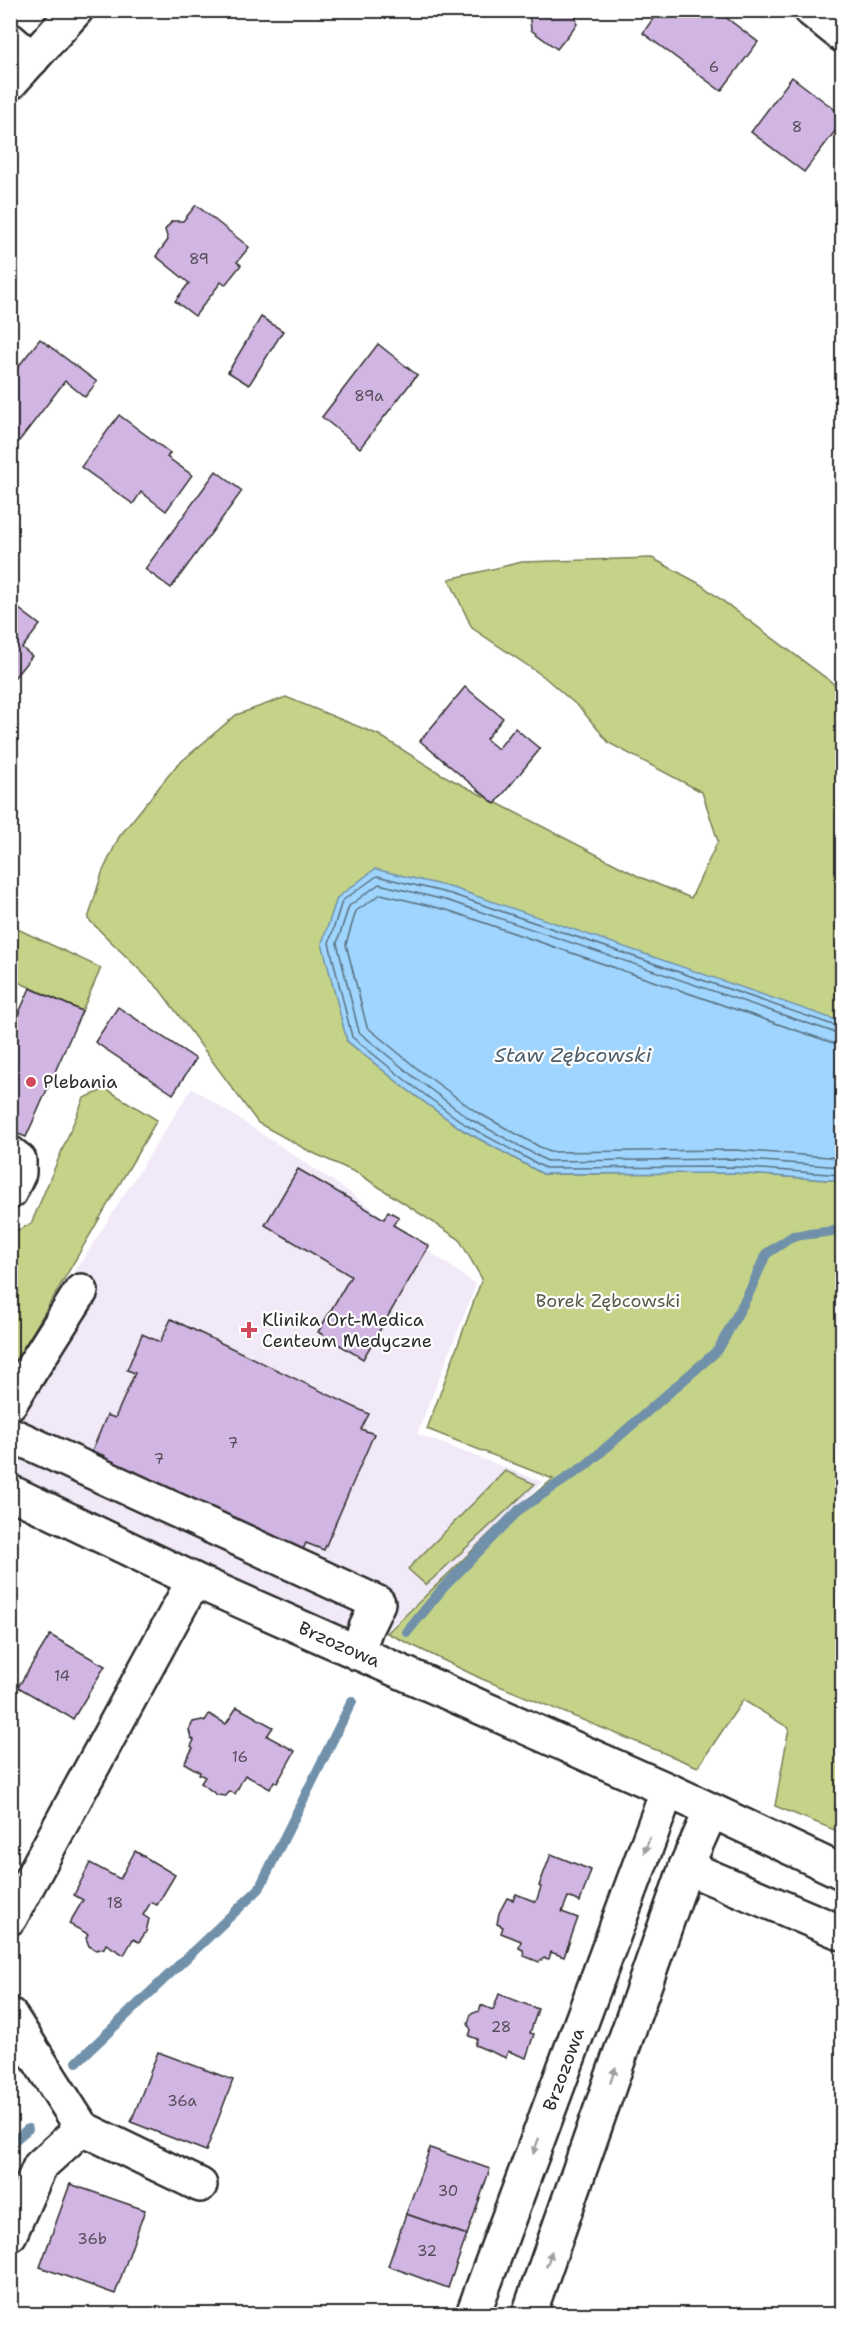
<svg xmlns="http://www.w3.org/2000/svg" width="853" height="2325" font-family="'Shantell Sans',sans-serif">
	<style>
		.built { fill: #f1e9f7 }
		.green { fill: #c4d387; stroke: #787f59; stroke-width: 1.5 }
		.water { fill: #9fd5fe; stroke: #7191aa; stroke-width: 1.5 }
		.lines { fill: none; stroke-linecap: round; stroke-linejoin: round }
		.shore { stroke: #596f7f; stroke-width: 1.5 }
		.stream { stroke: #7191aa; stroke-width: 10 }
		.building { fill: #d1b5e3; stroke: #2b2b2b; stroke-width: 1.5 }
		.minor-casing { stroke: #2b2b2b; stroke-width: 38 }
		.minor { stroke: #fff; stroke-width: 33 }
		.oneway { fill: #a0a0a0 }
		.poi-dot { fill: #d1495b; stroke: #fff; stroke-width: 2 }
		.labels { text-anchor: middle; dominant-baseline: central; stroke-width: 4.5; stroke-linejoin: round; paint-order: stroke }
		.number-label { font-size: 15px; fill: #544e59 }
		.poi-label { font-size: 18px; fill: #2b2b2b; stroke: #fff; text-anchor: start }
		.park-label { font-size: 18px; fill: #595d47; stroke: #fff }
		.street-label { font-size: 18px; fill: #2b2b2b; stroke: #fff }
		.water-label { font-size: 20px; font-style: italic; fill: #4e5e6a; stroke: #fff }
	</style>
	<rect width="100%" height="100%" fill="#fff"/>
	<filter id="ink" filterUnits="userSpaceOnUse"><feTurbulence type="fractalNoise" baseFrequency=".0167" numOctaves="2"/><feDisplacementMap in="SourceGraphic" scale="12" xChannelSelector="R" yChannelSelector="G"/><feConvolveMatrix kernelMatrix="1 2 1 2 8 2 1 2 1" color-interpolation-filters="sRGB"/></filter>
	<g filter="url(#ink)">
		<path class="built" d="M192 1088 342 1187 476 1285 417 1434 543 1482 372 1645 11 1484 10 1374Z"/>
		<g class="green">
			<path d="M652 558 700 584 842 690V1023L347 1041 405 1088 463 1130 543 1174 734 1173 842 1181V1833L775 1806 789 1728 743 1700 698 1767 482 1679 387 1633 513 1511 553 1479 427 1429 482 1279 459 1239 359 1174 309 1151 258 1123 160 990 88 919 102 873 119 837 176 766 236 715 286 697 379 735 441 774 640 877 691 898 718 841 702 792 609 743 581 709 543 676 472 628 449 579 522 562Z"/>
			<path d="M11 926 101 968 82 1011 16 981 11 993Z"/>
			<path d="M106 1089 157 1120 11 1370V1233L31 1224 84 1098Z"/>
			<path d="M505 1471 535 1484 426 1585 408 1569Z"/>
		</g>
		<path class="water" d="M375 869 453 888 842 1022V1181L734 1173 543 1174 463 1130 405 1088 347 1041 322 943 337 898Z"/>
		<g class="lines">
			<g class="shore">
				<path d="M842 1028 451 894 377 876 342 901 329 943 352 1037 409 1083 466 1125 545 1168 734 1167 842 1175"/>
				<path d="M842 1035 449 901 379 884 349 906 337 943 359 1032 414 1077 470 1119 547 1161 734 1159 842 1167"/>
				<path d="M842 1044 833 1043 447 910 381 894 356 911 346 944 367 1027 419 1070 475 1111 549 1152 735 1150 842 1158"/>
			</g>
			<g class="stream">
				<path d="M407 1632 443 1588 520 1509 585 1466 718 1350 749 1293 766 1254 793 1236 842 1230"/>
				<path d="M77 2062 259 1889 352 1701"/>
				<path d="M10 2144 28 2129"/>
			</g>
		</g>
		<g class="building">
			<path d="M529 10H575L577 24 557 49 531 30Z"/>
			<path d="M659 10H716L758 42 721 91 643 33Z"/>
			<path d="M792 77 842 115V122L804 172 751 132Z"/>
			<path d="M196 205 249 247 237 262 241 265 225 285 221 282 195 316 175 301 189 283 156 256 168 240 165 230 172 221H183Z"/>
			<path d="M261 317 283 331 249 385 228 372Z"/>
			<path d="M40 339 97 382 85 397 65 381 16 445 10 441V377Z"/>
			<path d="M378 344 417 375 360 448 322 417Z"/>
			<path d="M119 415 170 453 167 457 192 475 166 511 141 492 133 504 81 467Z"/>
			<path d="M216 471 242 491 171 588 145 569Z"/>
			<path d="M10 602 40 625 22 648 32 656 10 683Z"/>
			<path d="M465 687 503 718 486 739 498 749 515 728 540 749 495 804 420 741Z"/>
			<path d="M30 988 82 1011 26 1137 10 1131V1033Z"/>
			<path d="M118 1007 196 1059 173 1094 95 1042Z"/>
			<path d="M298 1169 384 1219 388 1211 399 1217 393 1225 429 1246 363 1359 318 1332 351 1276 265 1225Z"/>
			<path d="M171 1319 369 1414 361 1429 374 1434 324 1550 306 1543 299 1558 102 1463 105 1456 92 1451 107 1415 115 1418 135 1373 127 1370 142 1334 160 1342Z"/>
			<path d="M50 1635 105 1666 73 1719 18 1687Z"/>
			<path d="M237 1707 273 1727 267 1736 295 1751 277 1783 274 1781 270 1789 245 1775 235 1794 230 1791 226 1796 217 1795 201 1783 205 1777 199 1774 200 1772 184 1763 193 1748 191 1746 194 1740 191 1738 189 1730 193 1722 202 1720 205 1721 209 1714 226 1724Z"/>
			<path d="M135 1851 175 1875 157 1905 151 1902 143 1915 149 1919 146 1932 139 1942 133 1939 124 1955 106 1944 104 1948 96 1950 89 1946 86 1938 88 1934 69 1924 83 1900 74 1895 90 1863 120 1879Z"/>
			<path d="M551 1854 591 1870 580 1902 568 1897 562 1912 578 1918 564 1957 551 1952 549 1959 544 1958 539 1962 524 1956 523 1950 519 1948 521 1941 501 1933 503 1927 497 1924 499 1913 507 1898 513 1900 516 1894 536 1902 541 1887 539 1886Z"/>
			<path d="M499 1994 538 2009 530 2033 534 2034 526 2058 508 2051 506 2058 475 2045 477 2039 469 2036 471 2030 468 2024 471 2014 479 2011 481 2005 493 2010Z"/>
			<path d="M158 2052 233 2080 206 2151 131 2122Z"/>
			<path d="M430 2148 490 2169 467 2235 406 2214Z"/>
			<path d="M70 2184 145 2210 115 2294 40 2267Z"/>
			<path d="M406 2214 467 2235 448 2288 388 2266Z"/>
		</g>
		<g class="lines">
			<g class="minor-casing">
				<g id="minor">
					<path d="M811 10 842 35"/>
					<path d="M10 40 32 59"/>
					<path d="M10 83 76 10"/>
					<path d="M10 1153 19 1160V1173L10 1192"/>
					<path d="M10 1403 81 1291"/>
					<path d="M10 1434 378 1603 366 1628 357 1653"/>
					<path id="s1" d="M10 1492 194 1580 670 1791 842 1872"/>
					<path d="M686 1867 842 1933"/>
					<path d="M10 1918 194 1580"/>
					<path d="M10 2015 82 2128 40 2166 10 2234"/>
					<path d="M82 2128 200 2185"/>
					<path id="s2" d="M473 2314 663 1802 670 1791"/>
					<path d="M529 2314 686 1867 711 1811"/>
				</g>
			</g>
			<use href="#minor" class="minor"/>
		</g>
		<defs><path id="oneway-solid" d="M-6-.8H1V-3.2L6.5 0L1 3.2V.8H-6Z" transform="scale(1.5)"/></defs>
		<g class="oneway">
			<use href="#oneway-solid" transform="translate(647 1845) rotate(110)"/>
			<use href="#oneway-solid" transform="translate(613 2075) rotate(-71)"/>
			<use href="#oneway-solid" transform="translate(536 2146) rotate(110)"/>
			<use href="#oneway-solid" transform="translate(549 2259) rotate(-71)"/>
		</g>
	</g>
	<g class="poi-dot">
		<circle cx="31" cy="1082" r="6"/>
		<path d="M246 1321h6v6h6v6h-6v6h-6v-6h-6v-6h6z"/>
	</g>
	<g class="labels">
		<g class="number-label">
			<text x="714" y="67">6</text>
			<text x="797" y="127">8</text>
			<text x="199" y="259">89</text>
			<text x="369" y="396">89a</text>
			<text x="233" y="1443">7</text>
			<text x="159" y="1459">7</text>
			<text x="62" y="1676">14</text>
			<text x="240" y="1757">16</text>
			<text x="115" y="1903">18</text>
			<text x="501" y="2027">28</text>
			<text x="182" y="2101">36a</text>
			<text x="448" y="2191">30</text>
			<text x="92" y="2239">36b</text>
			<text x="427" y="2251">32</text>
		</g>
		<g class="poi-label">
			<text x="43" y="1082">Plebania</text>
			<text x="262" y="1320">Klinika Ort-Medica<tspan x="262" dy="21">Centeum Medyczne</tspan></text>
		</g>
		<g class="park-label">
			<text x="608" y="1301">Borek Zębcowski</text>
		</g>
		<g class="street-label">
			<text stroke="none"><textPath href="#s1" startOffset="363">Brzozowa</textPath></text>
			<text stroke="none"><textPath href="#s2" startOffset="261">Brzozowa</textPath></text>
		</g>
		<g class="water-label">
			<text x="573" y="1055">Staw Zębcowski</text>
		</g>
	</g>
	<rect width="853" height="2325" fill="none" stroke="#fff" stroke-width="36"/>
	<rect x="18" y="18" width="817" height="2289" fill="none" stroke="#2b2b2b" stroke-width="2" filter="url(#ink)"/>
</svg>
